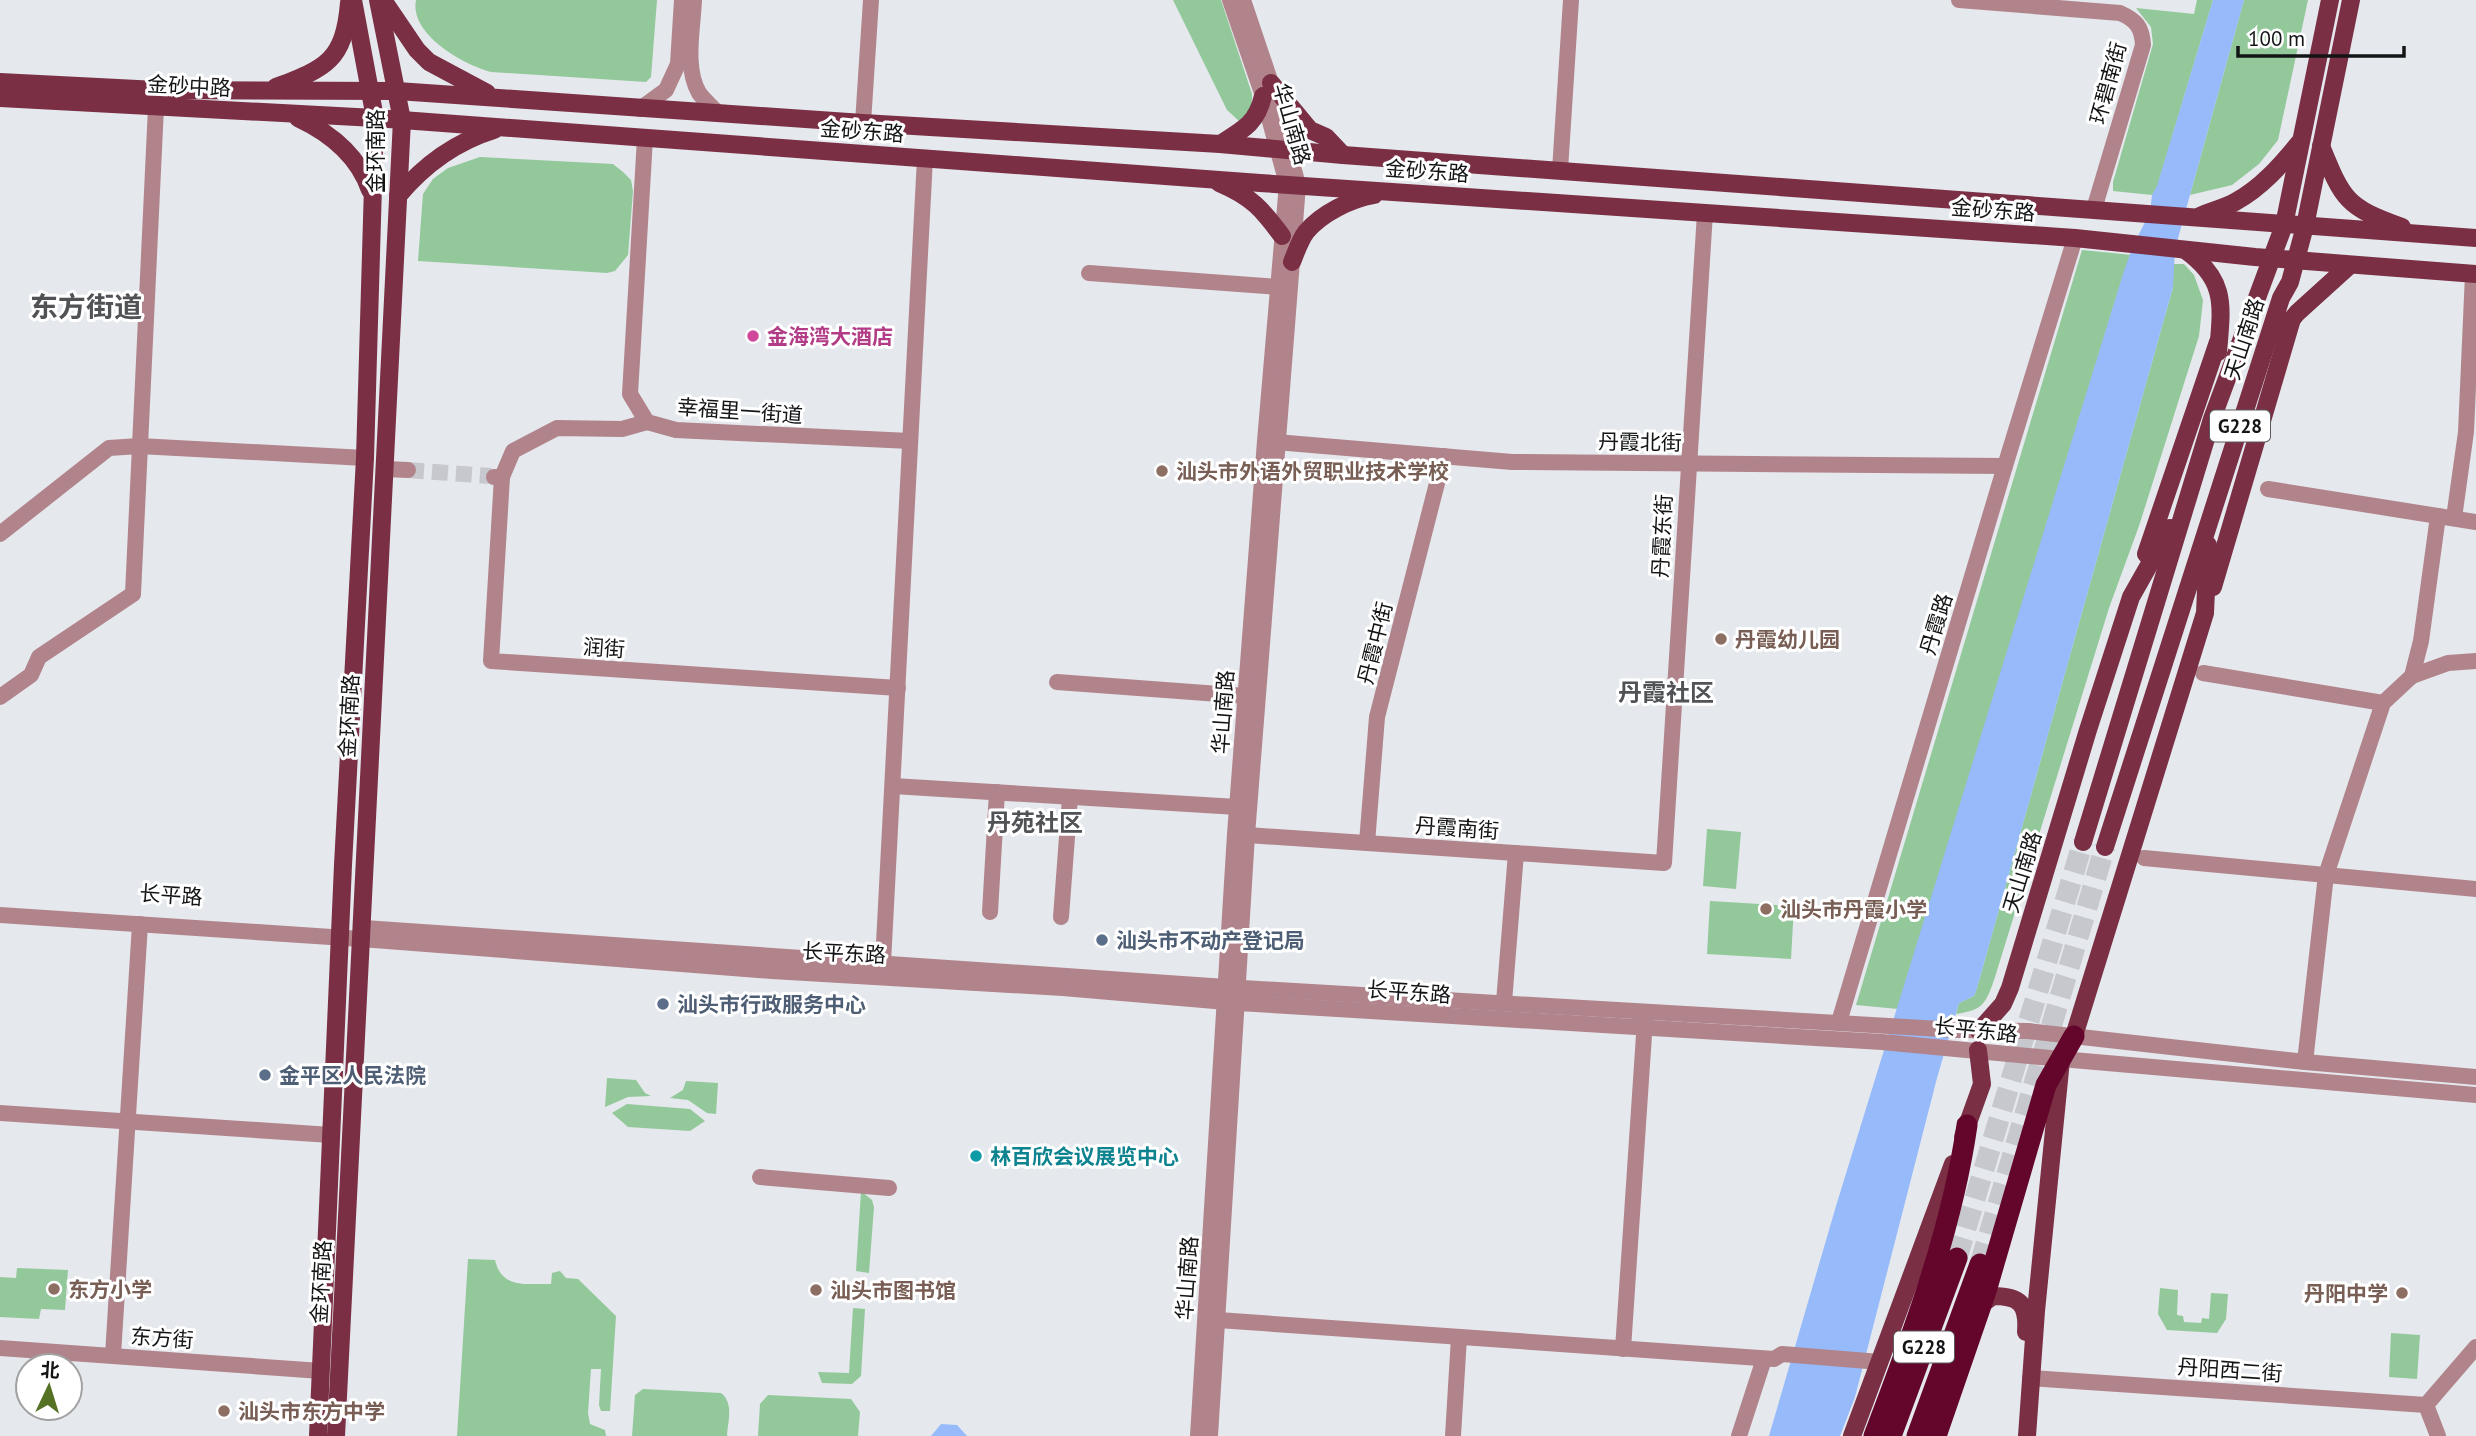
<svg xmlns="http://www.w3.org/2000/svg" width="2476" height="1436" font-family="'PT Sans','Noto Sans SC',sans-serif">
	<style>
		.green { fill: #93c89a }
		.water { fill: #96bafa }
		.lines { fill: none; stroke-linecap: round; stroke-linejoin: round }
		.minor-tunnel { stroke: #c6c8cd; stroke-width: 16; stroke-dasharray: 16 8; stroke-linecap: butt }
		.highway-tunnel { stroke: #c6c8cd; stroke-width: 21; stroke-dasharray: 21 10; stroke-linecap: butt }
		.minor { stroke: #b1848c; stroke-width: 16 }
		.major { stroke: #7a2f44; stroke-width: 18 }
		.highway { stroke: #64062b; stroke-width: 21 }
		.hotel-dot { fill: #d1479c; stroke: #fff; stroke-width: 2.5 }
		.education-dot { fill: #8d6e63; stroke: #fff; stroke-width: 2.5 }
		.service-dot { fill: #5c6f8a; stroke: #fff; stroke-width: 2.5 }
		.culture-dot { fill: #0f9aa8; stroke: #fff; stroke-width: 2.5 }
		.labels { text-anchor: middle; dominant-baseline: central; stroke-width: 6; stroke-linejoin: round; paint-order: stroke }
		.shield { fill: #fff; stroke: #5a5a5c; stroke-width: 2 }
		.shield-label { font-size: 19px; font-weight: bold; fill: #131416 }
		.street-label { font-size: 21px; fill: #131416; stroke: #fff }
		.hotel-label { font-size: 21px; font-weight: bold; fill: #b23c85; stroke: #fff; text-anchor: start }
		.education-label { font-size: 21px; font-weight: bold; fill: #785e54; stroke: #fff; text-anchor: start }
		.service-label { font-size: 21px; font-weight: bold; fill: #4e5e75; stroke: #fff; text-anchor: start }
		.culture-label { font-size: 21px; font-weight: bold; fill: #0d838f; stroke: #fff; text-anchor: start }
		.quarter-label { font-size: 24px; font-weight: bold; fill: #505256; stroke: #fff }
		.district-label { font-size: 28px; font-weight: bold; fill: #505256; stroke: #fff }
	</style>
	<rect width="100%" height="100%" fill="#e5e8ed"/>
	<g class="green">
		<path d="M416 0H657L651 77 646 82 491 72C463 65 409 34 416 0Z"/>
		<path d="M1173 0H1221L1252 94C1253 107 1248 113 1239 121L1227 110Z"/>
		<path d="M2197 0H2213L2157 187 2152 195 2113 191V182L2153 44 2151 27 2136 8 2194 14Z"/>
		<path d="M2244 0H2308L2278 140 2259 164 2232 185 2190 195Z"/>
		<path d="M480 157 613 164 623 172 631 180 633 191 628 255 615 271 607 273 418 261 423 194 433 179 448 168Z"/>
		<path d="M2082 250 2132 255 2124 272 1898 1009 1856 1005Z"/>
		<path d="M2173 264H2184L2194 275 2203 300 2199 336 2139 526 2109 608 1995 977C1986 1003 1984 1010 1956 1014L1959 1003 1974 996 1977 988 2173 287Z"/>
		<path d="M1707 829 1741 832 1736 889 1703 886Z"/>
		<path d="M1710 901 1794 906 1791 959 1707 954Z"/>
		<path d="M607 1078 636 1080 645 1093 651 1096 628 1097 605 1107Z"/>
		<path d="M686 1081 718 1083 716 1114 707 1113 688 1100 670 1098 683 1090Z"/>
		<path d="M627 1104 690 1109 705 1121 690 1131 628 1127 612 1113Z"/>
		<path d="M861 1191 872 1200 874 1207 869 1273 856 1271Z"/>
		<path d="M468 1259 495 1260C502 1290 527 1283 551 1284L552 1273 560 1271 566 1278 578 1279 616 1316 610 1411H601L599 1405 601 1369H591L588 1413 590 1424 605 1430 606 1436H457Z"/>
		<path d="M17 1268 68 1270 65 1310 41 1309 39 1319 0 1317V1277L16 1278Z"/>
		<path d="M2160 1288 2178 1290 2177 1315 2183 1316 2184 1322 2201 1323 2202 1318 2209 1319 2211 1293 2228 1294 2226 1319 2217 1333 2167 1330 2158 1314Z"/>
		<path d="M853 1308 865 1309 861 1376 852 1384 822 1383 818 1372 849 1373Z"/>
		<path d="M2391 1333 2420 1335 2417 1379 2389 1377Z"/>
		<path d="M643 1389 721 1393C734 1403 728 1421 727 1436H632L635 1395Z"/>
		<path d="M768 1395 851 1399 860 1412 858 1436H758L760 1404Z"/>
	</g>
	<g class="water">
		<path d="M2213 0H2244L2175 249 2173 287 1977 988 1974 996 1959 1003 1937 1078 1855 1397 1840 1436H1769L1836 1206 2124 271 2133 246 2150 212 2152 195 2157 186Z"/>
		<path d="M941 1424 957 1425 967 1436H931Z"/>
	</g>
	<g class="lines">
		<path class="minor-tunnel" d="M408 470 491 476"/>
		<g class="highway-tunnel">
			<path d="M1957 1258 2083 842"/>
			<path d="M1980 1264 2105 847"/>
		</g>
		<g class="minor">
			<path d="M694 0C693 28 684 67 699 93 704 100 712 107 718 113"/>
			<path d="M1959 0 2120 13C2136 20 2142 27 2143 45L2094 209"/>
			<path d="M640 109 666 90 678 64 682 0"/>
			<path d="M863 123 871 0"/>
			<path d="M645 138 630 394 647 422 676 430 910 441"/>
			<path d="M1560 170 1571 0"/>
			<path d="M1089 273 1278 287"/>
			<path d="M1276 442 1512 462 2005 466"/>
			<path d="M385 469 408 470"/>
			<path d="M494 477H502L513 451 557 428 622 429 647 422"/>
			<path d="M502 477 491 661 898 688"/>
			<path d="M2268 489 2476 522"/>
			<path d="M2454 518 2466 432 2473 274"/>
			<path d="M0 534 109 448 139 446 365 458"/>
			<path d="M2203 673 2383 703"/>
			<path d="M2412 676 2448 663 2476 661"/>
			<path d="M1057 682 1246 696"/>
			<path d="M0 697 31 675 39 657 133 594 156 107"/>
			<path d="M893 786 1237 807"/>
			<path d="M1247 835 1664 863 1705 213"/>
			<path d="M1367 843 1377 717 1444 456"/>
			<path d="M2144 858 2476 889"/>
			<path d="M990 912 997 792"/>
			<path d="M0 915 361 939 772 971 1063 988 1238 1003 1882 1042 2061 1059 2476 1095"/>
			<path d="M1061 917 1070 797"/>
			<path d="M364 928 1226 987 1957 1030 2028 1031 2305 1062 2476 1077"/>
			<path d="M883 963 925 158"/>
			<path d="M1504 1002 1516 853"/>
			<path d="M1839 1022 2005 466 2075 238"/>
			<path d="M2305 1062 2326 875 2383 703 2412 676 2421 641 2438 516"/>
			<path d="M0 1113 331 1135"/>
			<path d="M760 1177 889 1188"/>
			<path d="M1218 1320 1774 1359 1782 1354 1880 1362"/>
			<path d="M0 1348 321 1371"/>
			<path d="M1623 1349 1645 1020"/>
			<path d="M113 1355 140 924"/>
			<path d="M2030 1378 2426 1405"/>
			<path d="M1198 1436 1235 834 1265 441 1287 184 1263 96 1230 0"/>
			<path d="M1210 1436 1247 835 1298 185 1271 83 1243 0"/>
			<path d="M1453 1436 1459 1337"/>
			<path d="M1739 1436 1764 1359"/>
			<path d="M2438 1436 2426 1405 2476 1347"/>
		</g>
		<g class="major">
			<path d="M383 0 417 50 429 62 487 93"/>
			<path d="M0 82 157 90 397 91 863 123 1220 144 1343 155 2476 238"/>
			<path d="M1271 83 1310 130 1326 137 1343 155"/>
			<path d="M276 87C326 68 344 61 349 3"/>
			<path d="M0 98 375 118 1260 183 2075 238 2255 257 2476 274"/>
			<path d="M298 118C330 133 358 155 370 190"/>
			<path d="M1220 144C1243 130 1257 123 1263 96"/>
			<path d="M2321 146C2343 200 2346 207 2402 227"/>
			<path d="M1219 183C1252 197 1262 209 1282 236"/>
			<path d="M398 196C424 165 455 142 494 130"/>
			<path d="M2200 216C2211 211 2224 208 2235 202 2261 188 2281 165 2299 143"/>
			<path d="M2185 250C2227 280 2222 305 2218 352"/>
			<path d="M1292 262C1296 252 1300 240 1306 232 1322 213 1351 199 1374 195"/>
			<path d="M2285 328 2297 313 2350 265"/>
			<path d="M2146 554 2218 342"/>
			<path d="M2213 587 2292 319"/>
			<path d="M2083 842 2212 419 2284 225 2330 0"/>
			<path d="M2105 847 2281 298 2290 282 2305 226 2351 0"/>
			<path d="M1979 1031 2003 1004 2010 988 2088 730 2131 597 2170 528"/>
			<path d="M2074 1036 2205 613 2208 545"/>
			<path d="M1963 1137 1982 1084 1978 1050"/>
			<path d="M1982 1304 1993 1296C2020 1296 2028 1304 2026 1332"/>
			<path d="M318 1436 343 865 365 458 375 118 353 0"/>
			<path d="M336 1436 402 120 378 0"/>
			<path d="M1852 1436 1953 1164"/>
			<path d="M2027 1436 2036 1311 2061 1060"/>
		</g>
		<g class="highway">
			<path d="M1874 1436C1912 1337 1952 1230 1967 1125"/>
			<path d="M1891 1436 1957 1258"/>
			<path d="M1917 1436 1980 1264"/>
			<path d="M1936 1436 1986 1291 2046 1085 2074 1036"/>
		</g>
	</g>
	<circle class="hotel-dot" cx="753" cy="336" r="7"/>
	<g class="education-dot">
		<circle cx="1162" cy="471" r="7"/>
		<circle cx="1721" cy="639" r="7"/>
		<circle cx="1766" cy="909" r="7"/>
		<circle cx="54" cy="1289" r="7"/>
		<circle cx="816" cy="1290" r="7"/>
		<circle cx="2402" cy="1293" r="7"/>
		<circle cx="224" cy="1411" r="7"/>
	</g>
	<g class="service-dot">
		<circle cx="1102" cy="940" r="7"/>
		<circle cx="663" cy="1004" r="7"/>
		<circle cx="265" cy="1075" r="7"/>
	</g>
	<circle class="culture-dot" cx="976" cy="1156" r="7"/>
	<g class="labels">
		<g class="shield">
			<rect x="2210" y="410.5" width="60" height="31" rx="5"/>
			<rect x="1894" y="1331.5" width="60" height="31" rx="5"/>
		</g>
		<g class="shield-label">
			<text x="2240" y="426">G228</text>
			<text x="1924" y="1347">G228</text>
		</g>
		<g class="street-label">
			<text transform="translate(2108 83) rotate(-75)">环碧南街</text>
			<text transform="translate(189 86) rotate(3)">金砂中路</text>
			<text transform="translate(1292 124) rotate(74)">华山南路</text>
			<text transform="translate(862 131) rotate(4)">金砂东路</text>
			<text transform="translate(375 151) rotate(-90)">金环南路</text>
			<text transform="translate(1427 171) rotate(4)">金砂东路</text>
			<text transform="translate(1993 210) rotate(4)">金砂东路</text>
			<text transform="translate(2244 339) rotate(-72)">天山南路</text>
			<text transform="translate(740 411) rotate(4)">幸福里一街道</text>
			<text transform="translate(1640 442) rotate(1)">丹霞北街</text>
			<text transform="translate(1662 536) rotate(-87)">丹霞东街</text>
			<text transform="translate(1936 624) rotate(-73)">丹霞路</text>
			<text transform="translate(1375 643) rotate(-76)">丹霞中街</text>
			<text transform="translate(604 648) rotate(4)">润街</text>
			<text transform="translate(1223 712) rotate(-86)">华山南路</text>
			<text transform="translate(349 716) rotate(-87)">金环南路</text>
			<text transform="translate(1457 828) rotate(4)">丹霞南街</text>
			<text transform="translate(2022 872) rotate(-73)">天山南路</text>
			<text transform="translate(171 895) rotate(4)">长平路</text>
			<text transform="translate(844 953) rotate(3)">长平东路</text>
			<text transform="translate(1409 992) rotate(4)">长平东路</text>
			<text transform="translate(1976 1030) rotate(6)">长平东路</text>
			<text transform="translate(1187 1278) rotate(-86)">华山南路</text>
			<text transform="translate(321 1282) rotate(-87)">金环南路</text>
			<text transform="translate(162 1338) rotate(4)">东方街</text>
			<text transform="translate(2230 1370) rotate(4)">丹阳西二街</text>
		</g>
		<g class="hotel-label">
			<text x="767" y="336">金海湾大酒店</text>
		</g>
		<g class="education-label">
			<text x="1176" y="471">汕头市外语外贸职业技术学校</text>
			<text x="1735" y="639">丹霞幼儿园</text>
			<text x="1780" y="909">汕头市丹霞小学</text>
			<text x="68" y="1289">东方小学</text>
			<text x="830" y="1290">汕头市图书馆</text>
			<text x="2388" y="1293" text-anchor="end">丹阳中学</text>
			<text x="238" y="1411">汕头市东方中学</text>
		</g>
		<g class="service-label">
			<text x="1116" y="940">汕头市不动产登记局</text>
			<text x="677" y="1004">汕头市行政服务中心</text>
			<text x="279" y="1075">金平区人民法院</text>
		</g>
		<g class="culture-label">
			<text x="990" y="1156">林百欣会议展览中心</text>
		</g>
		<g class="quarter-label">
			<text x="1666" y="692">丹霞社区</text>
			<text x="1035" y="822">丹苑社区</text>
		</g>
		<g class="district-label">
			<text x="86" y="306">东方街道</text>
		</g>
	</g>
	<g transform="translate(49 1387) rotate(4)"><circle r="33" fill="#ffffff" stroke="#a1a1a2" stroke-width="2"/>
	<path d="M0-5L12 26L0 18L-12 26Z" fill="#557124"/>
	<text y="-10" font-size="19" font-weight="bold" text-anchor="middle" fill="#131416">北</text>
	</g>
	<path d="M2238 46v10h166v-10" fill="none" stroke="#131416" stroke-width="3.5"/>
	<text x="2248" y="46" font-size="21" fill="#131416" stroke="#ffffff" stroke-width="5" paint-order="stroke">100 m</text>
</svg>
